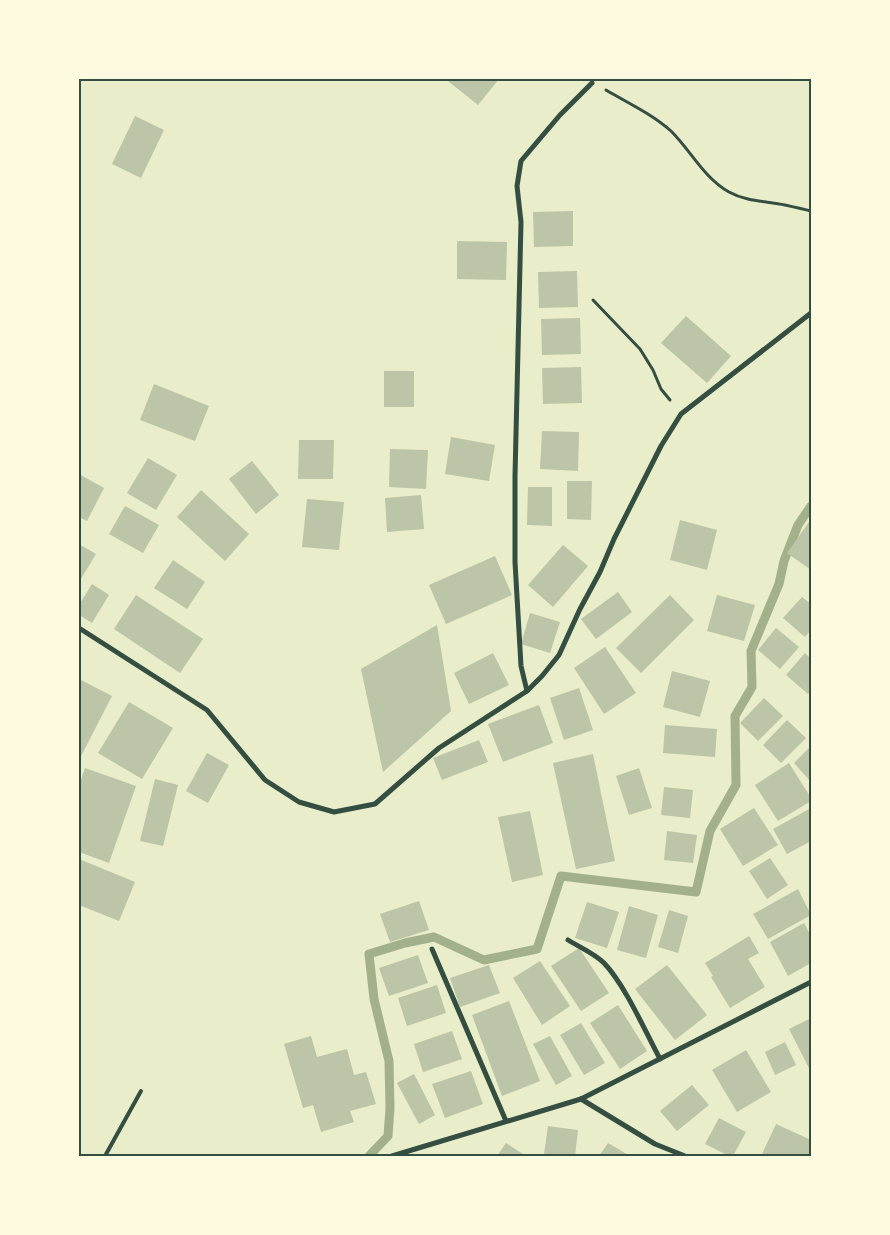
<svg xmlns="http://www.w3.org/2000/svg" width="890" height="1235" font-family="Quicksand,sans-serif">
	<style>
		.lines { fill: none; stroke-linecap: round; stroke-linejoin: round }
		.stream { stroke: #a3b18a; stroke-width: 9 }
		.building { fill: #bcc5a7 }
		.path { stroke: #344e41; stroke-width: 3 }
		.service { stroke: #344e41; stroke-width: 4 }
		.minor { stroke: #344e41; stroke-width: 5 }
		.neatline { fill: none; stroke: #344e41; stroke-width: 2 }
	</style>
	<rect width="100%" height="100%" fill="#e9edc9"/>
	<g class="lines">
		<polyline class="stream" points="369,1156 388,1136 390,1108 389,1061 374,999 369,954 405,943 434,937 484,960 537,949 561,876 696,892 710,831 736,785 735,716 752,687 751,651 779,584 784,561 798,525 811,506"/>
	</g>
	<g class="building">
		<polygon points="450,79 499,79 478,105 448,81"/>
		<polygon points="135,116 164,130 141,178 112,164"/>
		<polygon points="573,211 573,246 534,247 533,212"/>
		<polygon points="457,241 507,242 506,280 457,279"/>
		<polygon points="577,271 578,307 539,308 538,272"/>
		<polygon points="686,316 731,356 707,383 661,343"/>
		<polygon points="580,318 581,354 542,355 541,319"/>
		<polygon points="581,367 582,403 543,404 542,368"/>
		<rect x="384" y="371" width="30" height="36"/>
		<polygon points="154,384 209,406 195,441 140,420"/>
		<polygon points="542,431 579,432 578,471 540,469"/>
		<polygon points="451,437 495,445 489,481 445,474"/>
		<polygon points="299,440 334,440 333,479 298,479"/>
		<polygon points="390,449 428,450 426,489 389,487"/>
		<polygon points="148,458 177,475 156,510 127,493"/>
		<polygon points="252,461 279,495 256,514 229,479"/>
		<polygon points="79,474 104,488 87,521 79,517"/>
		<polygon points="567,481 592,481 591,520 567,519"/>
		<polygon points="528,487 552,487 552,526 527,525"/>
		<polygon points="201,490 249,534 225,561 177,517"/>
		<polygon points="421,495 424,529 387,532 385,498"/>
		<polygon points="307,499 344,502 339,550 302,547"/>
		<polygon points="125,506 159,525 143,553 109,534"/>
		<polygon points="811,519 811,570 787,553"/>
		<polygon points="680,520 717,530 707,570 670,560"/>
		<polygon points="79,544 96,554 79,582"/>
		<polygon points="563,545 588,566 553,607 528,585"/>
		<polygon points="495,556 512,595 446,624 429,585"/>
		<polygon points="173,560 205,582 187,609 154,588"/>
		<polygon points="92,584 109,595 92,623 79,615 79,605"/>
		<polygon points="618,592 632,612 596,639 581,619"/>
		<polygon points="136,595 203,639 180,673 114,629"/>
		<polygon points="670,595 694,620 641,673 616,648"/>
		<polygon points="717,595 755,605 744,641 707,631"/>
		<polygon points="802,597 811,604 811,630 805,637 783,618"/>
		<polygon points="530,613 560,622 550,653 521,644"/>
		<polygon points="437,625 451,711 383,772 361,669"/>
		<polygon points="776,628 799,647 780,669 758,650"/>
		<polygon points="605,647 636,693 604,714 574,668"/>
		<polygon points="493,653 509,685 469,704 454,673"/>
		<polygon points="805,653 811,659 811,690 808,694 786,675"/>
		<polygon points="672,671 710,681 700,717 663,707"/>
		<polygon points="81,680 112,696 79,760 79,684"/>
		<polygon points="579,688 593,730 564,740 550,698"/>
		<polygon points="764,698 783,716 758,741 740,723"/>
		<polygon points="129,702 173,728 142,779 98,753"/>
		<polygon points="539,705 553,743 503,762 488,724"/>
		<polygon points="787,720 806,738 781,763 763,745"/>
		<polygon points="665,725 717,729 715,757 663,753"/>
		<polygon points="479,740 488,762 442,780 433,758"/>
		<polygon points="811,746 811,782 794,763"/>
		<polygon points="207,753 229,765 208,803 186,791"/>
		<polygon points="593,754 615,861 576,869 553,763"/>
		<polygon points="789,763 811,798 811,801 778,821 755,785"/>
		<polygon points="85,768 136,786 109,863 79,852 79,786"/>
		<polygon points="639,768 652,808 629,815 616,776"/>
		<polygon points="155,779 178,785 163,846 140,841"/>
		<polygon points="664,787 693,790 690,818 661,815"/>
		<polygon points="754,808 778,845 743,866 720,829"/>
		<polygon points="811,808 811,841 787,854 773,829"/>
		<polygon points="530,811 543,875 512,882 498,817"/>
		<polygon points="667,831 697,835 693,863 664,860"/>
		<polygon points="770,858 788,885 767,899 749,871"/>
		<polygon points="79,859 135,882 119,921 79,905"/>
		<polygon points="798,889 811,915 768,939 753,914"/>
		<polygon points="419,901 429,930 390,942 380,914"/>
		<polygon points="587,902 619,912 607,948 575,938"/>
		<polygon points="629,906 658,915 646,958 617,950"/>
		<polygon points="669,910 688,916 678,953 658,947"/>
		<polygon points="804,923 811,936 811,963 788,976 770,942"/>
		<polygon points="749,936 759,953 748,959 765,987 730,1008 711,977 713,976 705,963"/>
		<polygon points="579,948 609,993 581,1011 551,966"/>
		<polygon points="418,955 428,983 389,996 379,968"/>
		<polygon points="540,961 570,1006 542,1025 513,978"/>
		<polygon points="489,965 500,993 460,1007 450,978"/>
		<polygon points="667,965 707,1015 675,1040 635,989"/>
		<polygon points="437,985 446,1013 407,1026 398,998"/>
		<polygon points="509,1001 540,1081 502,1096 472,1015"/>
		<polygon points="618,1005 647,1051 620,1069 590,1023"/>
		<polygon points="811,1018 811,1072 789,1029"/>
		<polygon points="581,1023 605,1063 584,1075 560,1035"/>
		<polygon points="452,1031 462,1059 423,1072 414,1044"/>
		<polygon points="311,1036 317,1057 347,1049 354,1075 366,1072 376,1104 350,1111 354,1122 321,1132 313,1105 303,1108 284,1044"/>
		<polygon points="550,1036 572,1076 556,1085 533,1044"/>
		<polygon points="785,1042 796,1065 775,1075 765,1052"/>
		<polygon points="746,1050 771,1092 737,1112 712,1070"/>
		<polygon points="471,1071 483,1104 445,1118 432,1084"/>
		<polygon points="414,1074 435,1115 419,1124 397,1083"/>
		<polygon points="692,1085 709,1105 677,1131 660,1111"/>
		<polygon points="719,1118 746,1132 733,1156 729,1156 705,1144"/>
		<polygon points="776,1124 811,1140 811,1156 766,1156 762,1154"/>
		<polygon points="548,1126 578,1130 575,1156 544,1154"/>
		<polygon points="506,1143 526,1156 497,1156"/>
		<polygon points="608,1143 630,1156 599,1156"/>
	</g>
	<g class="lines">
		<g class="path">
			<path d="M606 90C628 103 652 114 671 131 691 151 704 178 729 192 747 202 766 201 785 205 794 207 803 209 811 211"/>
			<polyline points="593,300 640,349 653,370 661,389 670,400"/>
		</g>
		<polyline class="service" points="105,1156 141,1091"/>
		<g class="minor">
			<polyline points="79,628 207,710 265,780 299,802 334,812 375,804 439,748 527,691 542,676 559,655 580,609 600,572 614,539 661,446 681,414 811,313"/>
			<polyline points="527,691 521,666 515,562 515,476 521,222 517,186 521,161 560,115 592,83"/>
			<path d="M568 940C579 947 594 953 604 963 625 985 645 1031 660 1059"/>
			<polyline points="432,949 506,1121"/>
			<polyline points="581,1099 655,1144 685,1156"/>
			<polyline points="392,1156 581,1099 811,982"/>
		</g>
	</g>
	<rect width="890" height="1235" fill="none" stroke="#fefae0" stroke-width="160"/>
	<rect x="80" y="80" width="730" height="1075" class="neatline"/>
</svg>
